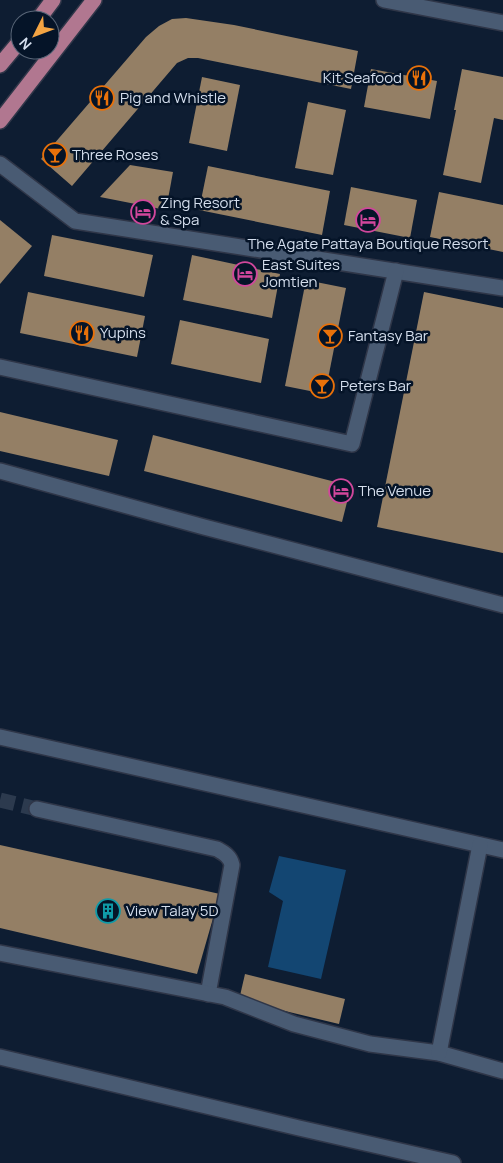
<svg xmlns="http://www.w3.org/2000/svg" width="503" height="1163" font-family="Manrope,sans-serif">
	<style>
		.water { fill: #134672 }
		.building { fill: #947f65 }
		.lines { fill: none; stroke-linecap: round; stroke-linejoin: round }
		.minor-tunnel { stroke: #2c3a4e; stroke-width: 15; stroke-dasharray: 15 8; stroke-linecap: butt }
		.minor-casing { stroke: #2f3648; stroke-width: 18 }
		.major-casing { stroke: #2f3648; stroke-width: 18 }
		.minor { stroke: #495b73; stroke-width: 15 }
		.major { stroke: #b17790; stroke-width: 15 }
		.labels { text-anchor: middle; stroke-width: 5; stroke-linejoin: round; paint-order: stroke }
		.poi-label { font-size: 15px; fill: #d4deed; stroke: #051428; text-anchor: start }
	</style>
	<rect width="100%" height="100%" fill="#0e1d32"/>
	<polygon class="water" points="279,856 346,870 321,979 268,967 283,901 269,892"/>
	<g class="building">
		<polygon points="186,18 234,25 358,51 351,89 198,58 188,58 177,63 72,186 41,159 146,37 159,26 172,19"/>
		<polygon points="371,69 437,81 430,119 364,107"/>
		<polygon points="462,69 503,77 503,120 494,118 481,183 443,175 456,110 454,110"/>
		<polygon points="202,77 240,85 227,151 189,143"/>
		<polygon points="308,102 346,110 333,175 295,168"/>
		<polygon points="130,165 173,172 166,210 100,197"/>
		<polygon points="208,166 330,191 322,235 199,210"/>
		<polygon points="351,187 417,200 410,238 344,225"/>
		<polygon points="439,192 503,205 503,252 430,237"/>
		<polygon points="0,220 32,246 0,284"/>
		<polygon points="52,235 153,255 144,297 44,276"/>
		<polygon points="192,255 280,274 272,318 183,300"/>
		<polygon points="306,280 346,288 325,394 285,386"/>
		<polygon points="28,292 145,316 137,357 20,333"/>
		<polygon points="424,292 503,308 503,553 377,527"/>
		<polygon points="180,320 269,339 261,383 171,364"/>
		<polygon points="0,412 118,440 109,476 0,451"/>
		<polygon points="153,435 351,486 342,522 144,471"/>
		<polygon points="0,845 220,894 197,974 0,928"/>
		<polygon points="245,974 345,999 339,1024 239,1000"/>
	</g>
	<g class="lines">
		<polyline class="minor-tunnel" points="0,800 37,809"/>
		<g class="minor-casing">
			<g id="minor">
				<polyline points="384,0 503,23"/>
				<polyline points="0,164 75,221 503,288"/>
				<polyline points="0,367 352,444 396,271"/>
				<polyline points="0,471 204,527 503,605"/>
				<polyline points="0,737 503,850"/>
				<path d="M37 809 217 849C224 853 230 856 232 865L208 994"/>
				<polyline points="0,953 225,997 294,1024 370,1044 439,1053 503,1071"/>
				<polyline points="439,1053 480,845"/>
				<polyline points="0,1057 299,1128 453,1163"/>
			</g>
		</g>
		<g class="major-casing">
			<g id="major">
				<polyline points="38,20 53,0"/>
				<polyline points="0,65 20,41"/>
				<polyline points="0,121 94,0"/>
			</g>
		</g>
		<use href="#minor" class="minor"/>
		<use href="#major" class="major"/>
	</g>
	<defs>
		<g id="restaurant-ring" transform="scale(1.25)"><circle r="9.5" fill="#051428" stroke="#e8710a" stroke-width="1.5"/><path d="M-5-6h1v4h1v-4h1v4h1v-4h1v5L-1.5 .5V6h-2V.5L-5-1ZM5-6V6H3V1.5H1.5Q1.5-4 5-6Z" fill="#e8710a"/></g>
		<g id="bar-ring" transform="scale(1.25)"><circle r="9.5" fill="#051428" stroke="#e8710a" stroke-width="1.5"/><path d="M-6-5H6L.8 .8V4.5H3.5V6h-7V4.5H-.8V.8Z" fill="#e8710a"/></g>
		<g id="hotel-ring" transform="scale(1.25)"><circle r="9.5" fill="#051428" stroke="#d1479c" stroke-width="1.5"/><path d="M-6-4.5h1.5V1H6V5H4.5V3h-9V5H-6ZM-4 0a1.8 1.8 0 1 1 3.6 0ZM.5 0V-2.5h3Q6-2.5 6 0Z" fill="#d1479c"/></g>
		<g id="building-ring" transform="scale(1.25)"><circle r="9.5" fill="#051428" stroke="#0f9aa8" stroke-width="1.5"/><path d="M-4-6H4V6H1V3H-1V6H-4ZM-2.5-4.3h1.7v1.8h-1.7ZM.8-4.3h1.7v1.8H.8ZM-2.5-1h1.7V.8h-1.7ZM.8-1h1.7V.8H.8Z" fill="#0f9aa8"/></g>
	</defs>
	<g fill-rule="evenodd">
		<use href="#restaurant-ring" x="419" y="78"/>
		<use href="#restaurant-ring" x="102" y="98"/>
		<use href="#bar-ring" x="55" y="155"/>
		<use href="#hotel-ring" x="143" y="212"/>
		<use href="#hotel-ring" x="368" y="220"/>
		<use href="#hotel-ring" x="245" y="274"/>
		<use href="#restaurant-ring" x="82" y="333"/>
		<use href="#bar-ring" x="330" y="336"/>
		<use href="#bar-ring" x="322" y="386"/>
		<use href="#hotel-ring" x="341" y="491"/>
		<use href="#building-ring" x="108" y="911"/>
	</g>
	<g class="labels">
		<g class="poi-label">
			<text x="402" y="83" text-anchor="end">Kit Seafood</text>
			<text x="120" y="103">Pig and Whistle</text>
			<text x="72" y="160">Three Roses</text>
			<text x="160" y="208">Zing Resort<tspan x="160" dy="17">&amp; Spa</tspan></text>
			<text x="368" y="249" text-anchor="middle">The Agate Pattaya Boutique Resort</text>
			<text x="262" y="270">East Suites<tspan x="262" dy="17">Jomtien</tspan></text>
			<text x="100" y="338">Yupins</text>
			<text x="348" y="341">Fantasy Bar</text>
			<text x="340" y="391">Peters Bar</text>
			<text x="358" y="496">The Venue</text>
			<text x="126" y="916">View Talay 5D</text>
		</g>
	</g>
	<g transform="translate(35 35) rotate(228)"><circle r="24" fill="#051428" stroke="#586577"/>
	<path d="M0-4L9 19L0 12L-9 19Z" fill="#f3a443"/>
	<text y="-8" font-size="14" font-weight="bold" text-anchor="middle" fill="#d4deed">N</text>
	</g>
</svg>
